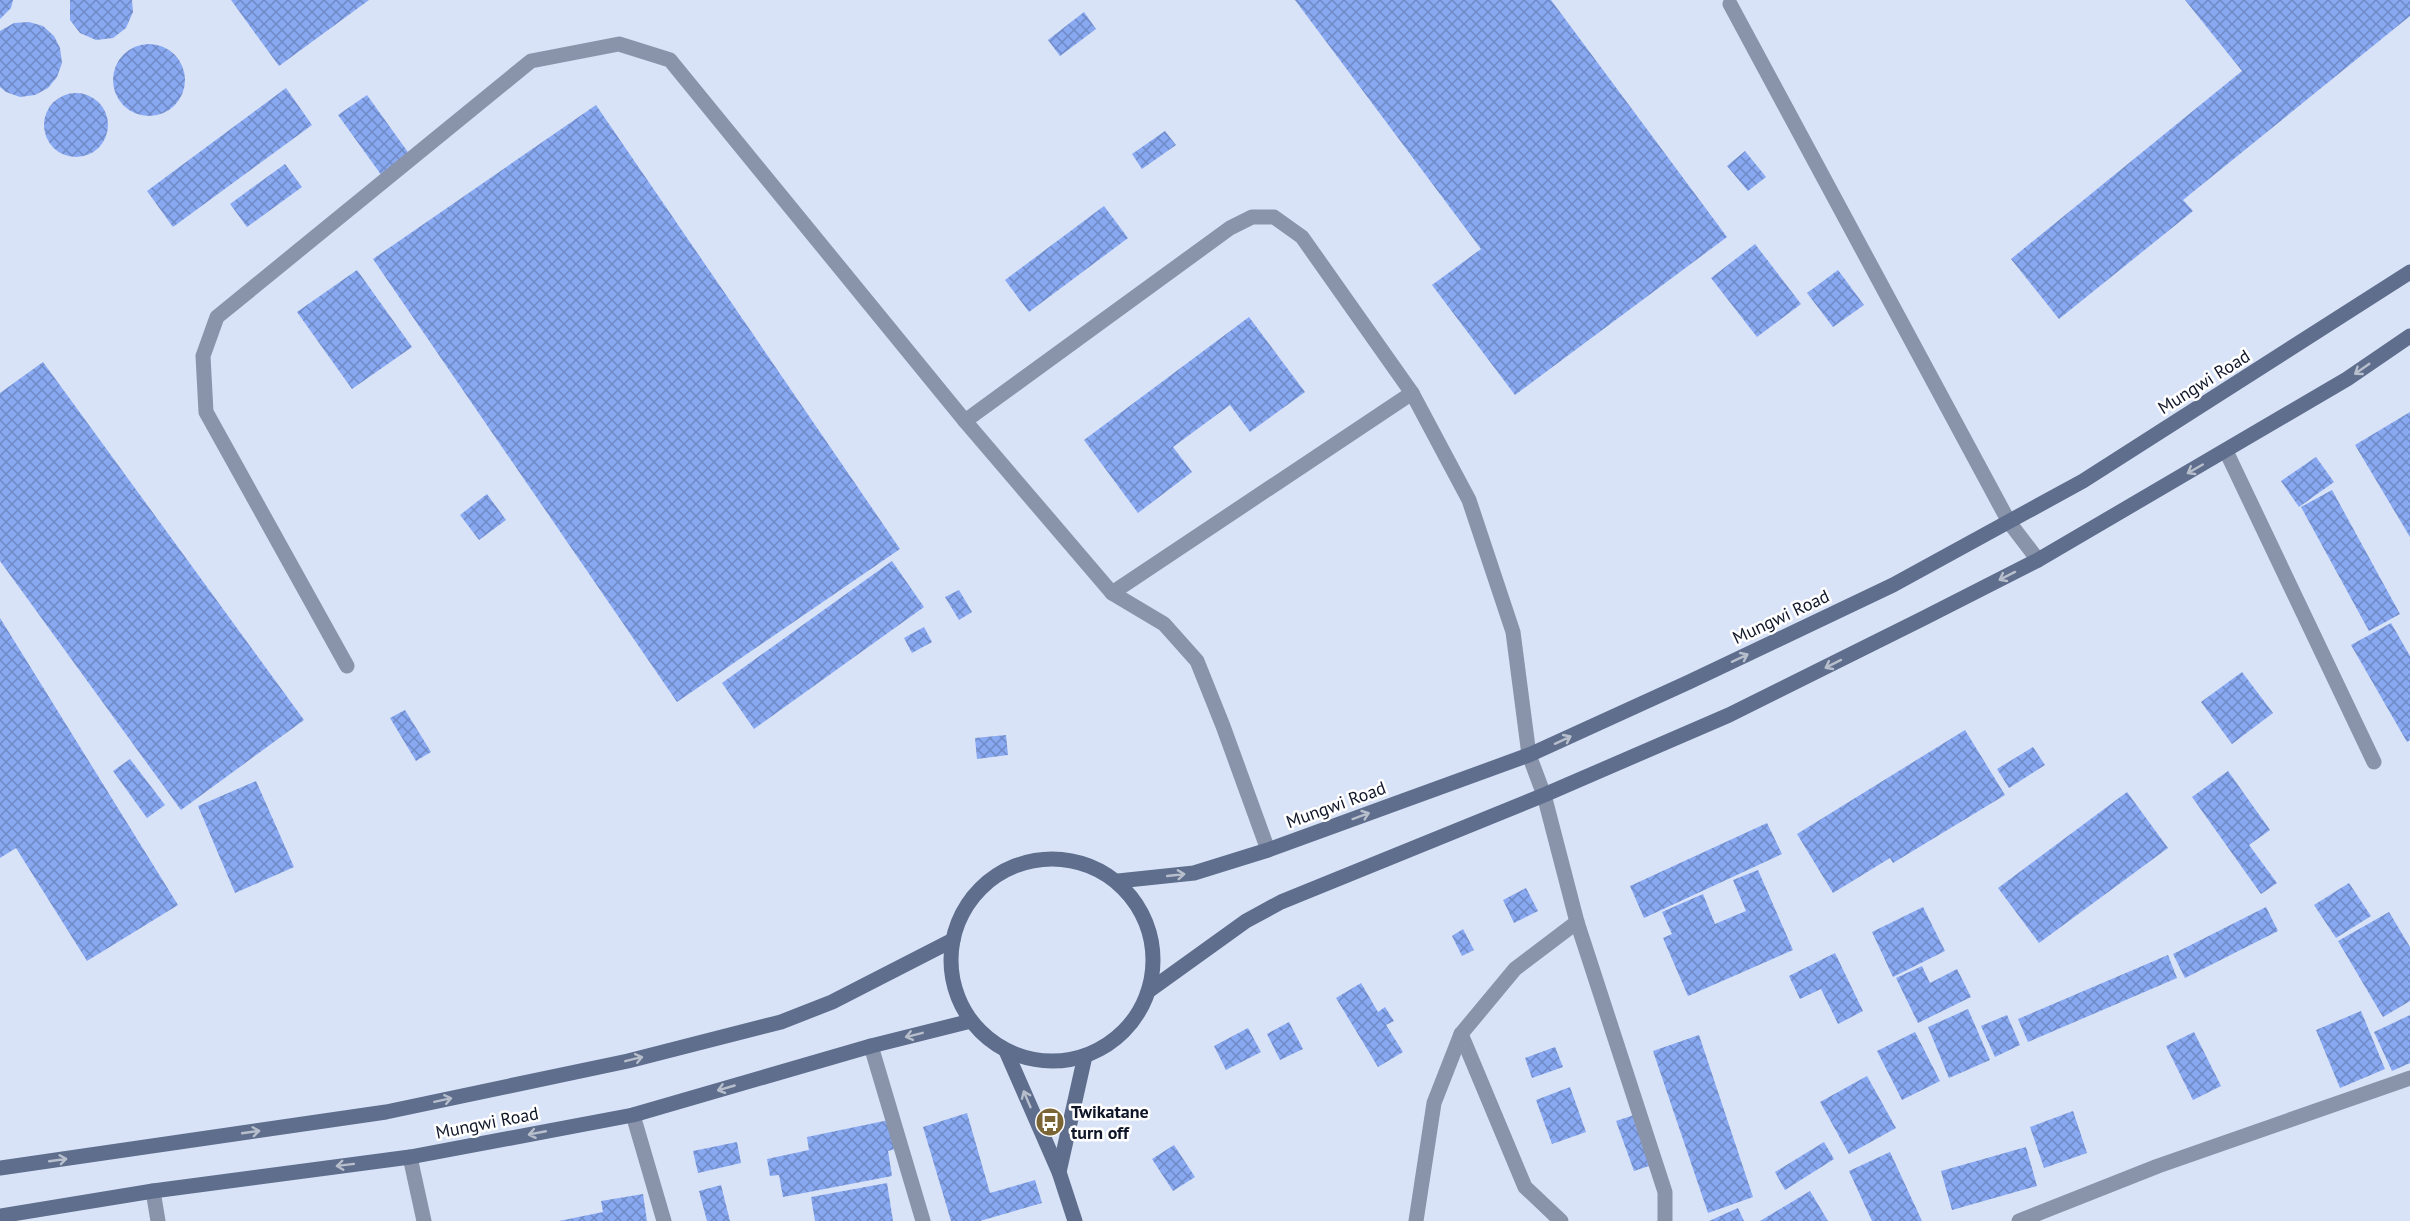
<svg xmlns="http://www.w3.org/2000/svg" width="2410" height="1221" font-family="'PT Sans',sans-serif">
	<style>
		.building { fill: url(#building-cross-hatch) }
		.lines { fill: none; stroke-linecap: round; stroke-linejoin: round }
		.lane { stroke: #8994aa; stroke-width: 15 }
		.street { stroke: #8994aa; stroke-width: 15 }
		.secondary { stroke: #5f6e8d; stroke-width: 15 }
		.oneway { stroke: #b7becc }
		.labels { text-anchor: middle; stroke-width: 5; stroke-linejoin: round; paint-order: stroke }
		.street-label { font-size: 18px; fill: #0e1628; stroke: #fff }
		.poi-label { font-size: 18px; font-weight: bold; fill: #0e1628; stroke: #fff; text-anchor: start }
	</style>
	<defs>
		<pattern id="building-cross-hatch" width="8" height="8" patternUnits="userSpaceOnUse" patternTransform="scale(1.5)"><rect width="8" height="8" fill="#88a9f2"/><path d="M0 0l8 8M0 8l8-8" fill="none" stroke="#6e89c4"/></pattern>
	</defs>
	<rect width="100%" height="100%" fill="#d9e3f8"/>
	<g class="building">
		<polygon points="0,0 13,0 11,8 0,19"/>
		<polygon points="70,0 132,0 133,12 126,28 113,38 96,40 80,33 70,20"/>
		<polygon points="231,0 369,0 279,66"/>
		<polygon points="1295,0 1551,0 1727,237 1515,395 1432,285 1481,249"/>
		<polygon points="2185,0 2410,0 2410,16 2183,200 2193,211 2059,319 2011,259 2242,71"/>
		<polygon points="1084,12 1096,29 1060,56 1048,40"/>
		<polygon points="29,22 43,26 54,36 60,48 62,63 57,77 48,88 35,95 20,97 6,92 0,87 0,31 14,23"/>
		<circle cx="149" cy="80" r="36"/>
		<polygon points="286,88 312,125 173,227 147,191"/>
		<circle cx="76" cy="125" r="32"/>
		<polygon points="367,95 410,155 382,176 338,115"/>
		<polygon points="596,105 900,549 677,702 373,259"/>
		<polygon points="1165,131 1176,145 1142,169 1132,154"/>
		<polygon points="1745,151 1766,177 1748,191 1727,166"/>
		<polygon points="285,164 302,187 247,227 230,204"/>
		<polygon points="1104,206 1128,238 1029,312 1005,280"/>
		<polygon points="1755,244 1801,304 1757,337 1711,278"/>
		<polygon points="357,270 412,347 352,389 297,312"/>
		<polygon points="1838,270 1864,305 1833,327 1807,293"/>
		<polygon points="1249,317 1305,392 1250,432 1230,405 1173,447 1192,472 1138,513 1084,440"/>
		<polygon points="43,362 304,720 181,810 0,561 0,393"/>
		<polygon points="2410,412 2410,537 2355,445"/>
		<polygon points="2316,457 2334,482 2299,507 2281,481"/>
		<polygon points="2332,490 2400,614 2369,631 2301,507"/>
		<polygon points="487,494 506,520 479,540 460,515"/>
		<polygon points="892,561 924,607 754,729 722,683"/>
		<polygon points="959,590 972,612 959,620 945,597"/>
		<polygon points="0,618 178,905 87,961 16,848 0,858"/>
		<polygon points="2391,623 2410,656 2410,740 2407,742 2351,645"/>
		<polygon points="924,627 932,642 912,653 904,638"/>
		<polygon points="2242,672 2273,713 2232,744 2201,702"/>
		<polygon points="405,710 431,752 416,761 390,718"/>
		<polygon points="1965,730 2005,795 1893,863 1890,858 1833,893 1797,834"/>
		<polygon points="1006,735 1008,755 977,759 975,738"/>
		<polygon points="2033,747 2045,765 2009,788 1997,769"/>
		<polygon points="130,759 165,805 147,818 113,771"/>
		<polygon points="2228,771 2270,830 2249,845 2277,883 2261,894 2192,797"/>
		<polygon points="256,781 294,867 235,893 198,806"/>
		<polygon points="2127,792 2168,848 2039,943 1998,888"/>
		<polygon points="1767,823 1782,854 1644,918 1630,886"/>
		<polygon points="1758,870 1793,950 1688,996 1663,938 1672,934 1662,912 1703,894 1715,924 1746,911 1733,880"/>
		<polygon points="2349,883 2371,916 2336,938 2314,905"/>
		<polygon points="1526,888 1538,911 1514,923 1503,900"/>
		<polygon points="1923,907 1945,951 1893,977 1872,932"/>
		<polygon points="2266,907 2278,931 2185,978 2173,954"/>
		<polygon points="2389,912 2410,947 2410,1001 2383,1017 2338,941"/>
		<polygon points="1463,929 1474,950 1462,956 1452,936"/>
		<polygon points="1835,953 1863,1011 1838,1024 1821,989 1800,999 1789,976"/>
		<polygon points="2168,955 2177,978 2028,1042 2018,1019"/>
		<polygon points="1922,966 1930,983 1957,969 1971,997 1918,1023 1896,978"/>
		<polygon points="1361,983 1378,1012 1385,1007 1394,1021 1386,1025 1403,1052 1378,1067 1336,998"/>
		<polygon points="1968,1009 1990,1060 1949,1078 1928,1027"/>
		<polygon points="2361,1011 2385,1069 2340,1088 2316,1030"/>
		<polygon points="2007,1015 2020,1045 1995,1057 1981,1026"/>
		<polygon points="2410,1015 2410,1063 2392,1071 2374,1032"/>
		<polygon points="1289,1022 1303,1049 1280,1060 1267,1034"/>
		<polygon points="1248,1028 1261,1052 1226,1070 1214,1046"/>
		<polygon points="1915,1032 1940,1081 1902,1100 1877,1051"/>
		<polygon points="2194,1032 2221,1086 2193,1100 2166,1046"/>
		<polygon points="1699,1035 1753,1197 1708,1213 1653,1051"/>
		<polygon points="1555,1047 1563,1067 1532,1078 1525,1058"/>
		<polygon points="1867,1076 1896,1128 1849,1154 1820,1102"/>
		<polygon points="1570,1087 1586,1132 1552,1144 1536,1100"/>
		<polygon points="2073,1111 2087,1153 2044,1168 2030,1127"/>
		<polygon points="967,1113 990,1193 1035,1180 1042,1203 980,1221 951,1221 923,1127"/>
		<polygon points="1640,1113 1658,1163 1634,1171 1616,1121"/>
		<polygon points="889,1120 895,1149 888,1151 892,1176 783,1197 779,1175 770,1176 767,1159 809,1150 807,1137"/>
		<polygon points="737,1142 741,1163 698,1173 693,1151"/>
		<polygon points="1824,1142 1834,1159 1785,1190 1775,1172"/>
		<polygon points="1174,1145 1195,1177 1173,1191 1152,1159"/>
		<polygon points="2026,1147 2037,1186 1952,1210 1941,1171"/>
		<polygon points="1890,1152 1922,1221 1872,1221 1849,1171"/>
		<polygon points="887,1183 893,1221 815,1221 811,1197"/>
		<polygon points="721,1185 730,1221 707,1221 699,1191"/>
		<polygon points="1810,1191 1828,1221 1760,1221"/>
		<polygon points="643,1194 647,1221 559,1221 603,1212 601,1201"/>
		<polygon points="1738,1208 1744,1221 1709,1221"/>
	</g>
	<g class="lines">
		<g class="lane">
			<polyline points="1730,4 2009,522 2038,560"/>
			<polyline points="965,421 1230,228 1252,217 1274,217 1302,237 1412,393 1469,500 1513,632 1529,755"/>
			<polyline points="2226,451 2374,762"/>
			<polyline points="1112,593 1412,393"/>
			<polyline points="347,666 206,412 203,356 217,317 531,61 619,44 670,60 965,421 1112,593 1164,624 1197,661 1223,726 1268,850"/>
			<polyline points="1461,1034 1525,1187 1561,1221"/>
			<polyline points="1416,1221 1434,1103 1461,1034 1515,969 1577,922"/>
		</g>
		<g class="street">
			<polyline points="1529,755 1544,795 1577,922 1665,1192 1665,1221"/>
			<polyline points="871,1046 923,1221"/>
			<polyline points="633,1115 664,1221"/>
			<polyline points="410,1157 424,1221"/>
			<polyline points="153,1191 158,1221"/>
			<polyline points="2019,1221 2158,1166 2410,1078"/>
		</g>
		<g class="secondary">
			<circle cx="1052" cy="960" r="101"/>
			<polyline points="1118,881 1194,873 1268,850 1529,755 1689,682 1893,585 2083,481 2410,272"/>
			<polyline points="1150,990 1246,921 1281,902 1544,795 1729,715 1922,619 2038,560 2347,379 2410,336"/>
			<polyline points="1006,1051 1059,1172 1075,1221"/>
			<polyline points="0,1168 386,1112 628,1061 781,1022 832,1002 953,940"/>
			<polyline points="1059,1172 1085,1056"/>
			<polyline points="0,1216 153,1191 410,1157 633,1115 871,1046 971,1021"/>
		</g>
	</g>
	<defs><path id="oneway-shaft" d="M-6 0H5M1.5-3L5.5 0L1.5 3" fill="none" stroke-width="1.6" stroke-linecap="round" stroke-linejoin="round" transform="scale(1.5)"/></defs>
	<g class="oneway">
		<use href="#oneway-shaft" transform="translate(2362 369) rotate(145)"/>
		<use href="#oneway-shaft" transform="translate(2195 469) rotate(150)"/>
		<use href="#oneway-shaft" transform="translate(2007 576) rotate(153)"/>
		<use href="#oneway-shaft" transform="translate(1740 658) rotate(-25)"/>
		<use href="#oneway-shaft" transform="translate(1833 664) rotate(153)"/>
		<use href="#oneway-shaft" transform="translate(1563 740) rotate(-25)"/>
		<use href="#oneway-shaft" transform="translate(1361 816) rotate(-20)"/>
		<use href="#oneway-shaft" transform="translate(1176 875) rotate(-6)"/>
		<use href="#oneway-shaft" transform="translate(914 1035) rotate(166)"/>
		<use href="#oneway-shaft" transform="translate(634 1059) rotate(-14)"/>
		<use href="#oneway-shaft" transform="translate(726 1088) rotate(164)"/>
		<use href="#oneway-shaft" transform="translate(1027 1099) rotate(-113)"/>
		<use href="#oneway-shaft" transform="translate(443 1100) rotate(-12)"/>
		<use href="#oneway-shaft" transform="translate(251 1132) rotate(-8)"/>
		<use href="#oneway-shaft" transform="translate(537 1133) rotate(169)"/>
		<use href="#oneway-shaft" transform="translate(58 1160) rotate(-8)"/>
		<use href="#oneway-shaft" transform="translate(345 1165) rotate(173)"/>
	</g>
	<defs>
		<g id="bus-disc" transform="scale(1.5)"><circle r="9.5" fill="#7b6535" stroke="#fff"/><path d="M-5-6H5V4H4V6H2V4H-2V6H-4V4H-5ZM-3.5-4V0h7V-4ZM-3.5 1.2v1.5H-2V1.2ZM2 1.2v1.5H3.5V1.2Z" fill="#fff"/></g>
	</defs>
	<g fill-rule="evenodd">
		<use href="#bus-disc" x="1050" y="1122"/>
	</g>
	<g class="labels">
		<g class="street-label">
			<text transform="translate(2204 382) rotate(-32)" y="6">Mungwi Road</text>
			<text transform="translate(1781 617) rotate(-25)" y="6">Mungwi Road</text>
			<text transform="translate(1336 805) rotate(-20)" y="6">Mungwi Road</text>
			<text transform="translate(487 1123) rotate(-11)" y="6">Mungwi Road</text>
		</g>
		<g class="poi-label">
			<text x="1071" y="1118">Twikatane<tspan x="1071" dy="21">turn off</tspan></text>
		</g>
	</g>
</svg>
